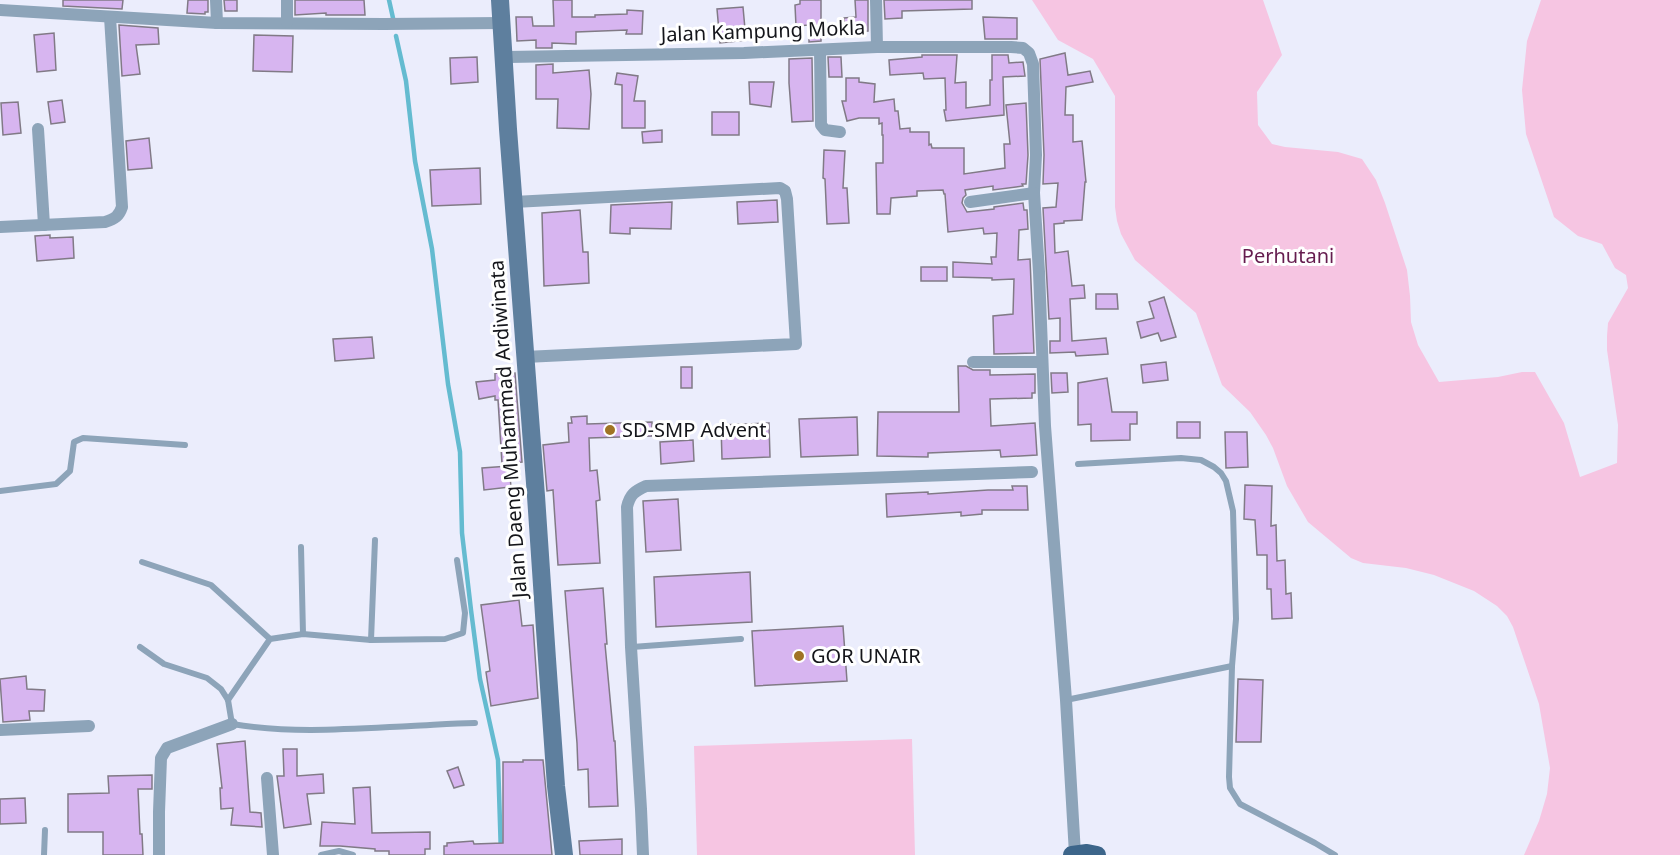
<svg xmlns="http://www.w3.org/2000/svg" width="1680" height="855" font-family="'Noto Sans',sans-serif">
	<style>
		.green { fill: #f6c5e2 }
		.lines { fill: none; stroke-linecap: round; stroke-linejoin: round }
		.stream { stroke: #64bbd0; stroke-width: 4.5 }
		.building { fill: #d7b5f0; stroke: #817a86; stroke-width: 1.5 }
		.lane { stroke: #8da4b9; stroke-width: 6 }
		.street { stroke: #8da4b9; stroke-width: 12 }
		.secondary { stroke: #5e7f9e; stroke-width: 18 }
		.primary { stroke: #3c658a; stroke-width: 18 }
		.poi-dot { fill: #a07325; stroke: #fff; stroke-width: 2 }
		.labels { text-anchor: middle; stroke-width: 6; stroke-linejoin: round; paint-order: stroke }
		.street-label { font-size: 20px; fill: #14151a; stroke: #fff }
		.park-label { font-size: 20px; fill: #651d4f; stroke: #fff }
		.poi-label { font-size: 20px; fill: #14151a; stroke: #fff; text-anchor: start }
	</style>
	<rect width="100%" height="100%" fill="#ebedfc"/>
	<g class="green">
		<polygon points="1032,0 1263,0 1282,55 1257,92 1258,125 1272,144 1285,147 1338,152 1362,159 1376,180 1385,203 1407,270 1410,296 1411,322 1418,345 1439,382 1498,377 1522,372 1535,372 1564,423 1580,477 1617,463 1618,425 1607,350 1607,336 1608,323 1628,288 1626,275 1615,268 1602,244 1578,236 1554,217 1526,134 1522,90 1527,41 1541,0 1680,0 1680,855 1524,855 1539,821 1547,794 1550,768 1539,704 1513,627 1507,616 1497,606 1474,591 1434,575 1406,568 1363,563 1351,558 1308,522 1287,486 1273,448 1266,435 1250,412 1222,385 1196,313 1135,260 1121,234 1117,221 1115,207 1115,96 1093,59 1058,40"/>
		<polygon points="912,739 915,855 697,855 694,746"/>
	</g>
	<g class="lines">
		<g class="stream">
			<polyline points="389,0 393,18"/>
			<polyline points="396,36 406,81 415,161 432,249 448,384 460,452 462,533 471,610 480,679 498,760 501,855"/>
		</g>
	</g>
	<g class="building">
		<polygon points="63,0 123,0 122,9 63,6"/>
		<polygon points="188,0 208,0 208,12 205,12 205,14 187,13"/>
		<polygon points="224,0 237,0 237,11 225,11"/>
		<polygon points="295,0 364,0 365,15 326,15 326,13 295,15"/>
		<polygon points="553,0 572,0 572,17 595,17 595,15 627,14 627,10 643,11 642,34 626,34 627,30 576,32 576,44 552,43 552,48 536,48 536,40 517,41 516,17 532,17 533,26 554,26"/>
		<polygon points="800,0 821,0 821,41 809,42 809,25 796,26 795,5 800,4"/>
		<polygon points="855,0 868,0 868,31 845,32 844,18 856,17"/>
		<polygon points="884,0 972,0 972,9 902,11 902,18 885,19"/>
		<polygon points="743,7 746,40 720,43 717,9"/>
		<polygon points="983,17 1017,18 1017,39 985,39"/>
		<polygon points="119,25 158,28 159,44 136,45 140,74 122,76"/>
		<polygon points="54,33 56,70 37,72 34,35"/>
		<polygon points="254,35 293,36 292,72 253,71"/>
		<polygon points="1065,53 1068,75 1090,71 1093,82 1066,87 1065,115 1073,115 1073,142 1082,141 1086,182 1085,182 1082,220 1064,221 1064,223 1054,224 1055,253 1068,251 1072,286 1084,285 1085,298 1070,299 1072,341 1106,338 1108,354 1076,356 1075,352 1050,353 1050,341 1060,341 1060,318 1049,319 1043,208 1056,207 1058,183 1043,184 1044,155 1040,59"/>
		<polygon points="922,55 957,55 955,83 966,82 966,108 990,105 990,80 992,80 992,55 1008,55 1009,63 1023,62 1025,76 1003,77 1004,115 946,121 944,110 946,110 945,78 924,79 923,73 890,75 889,60 922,57"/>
		<polygon points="477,57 478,82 451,84 450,58"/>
		<polygon points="828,57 841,57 842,77 829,77"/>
		<polygon points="812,58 813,121 792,122 789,83 789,59"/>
		<polygon points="553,64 553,73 589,70 591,94 589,129 557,128 558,99 536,99 536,65"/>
		<polygon points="617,73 638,76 634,101 645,101 645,128 622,128 622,85 615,84"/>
		<polygon points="846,78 859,78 859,82 875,84 874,102 894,99 895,111 898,111 900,129 910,128 910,132 929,132 929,145 931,144 932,148 964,148 964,174 1005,168 1004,144 1010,144 1006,105 1026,103 1028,155 1026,184 1022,184 1023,186 993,190 993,186 965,190 966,195 963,198 962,203 967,212 994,209 994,207 1023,203 1024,210 1027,210 1028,229 1019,230 1018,260 1030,259 1034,353 994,354 993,316 1013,314 1014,279 992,280 992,278 953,277 953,262 992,264 991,257 996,257 997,233 984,234 983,228 948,232 945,194 944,194 943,190 917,191 917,196 891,198 890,214 877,214 876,163 883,163 883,135 882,135 882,123 879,124 879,118 859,118 847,121 842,101 846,101"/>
		<polygon points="749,82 774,82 771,107 750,104"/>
		<polygon points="62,100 65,122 51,124 48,102"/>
		<polygon points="18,102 21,133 3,135 1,103"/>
		<rect x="712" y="112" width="27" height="23"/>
		<polygon points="662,130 662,142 643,143 642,132"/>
		<polygon points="149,138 152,168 128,170 126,141"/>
		<polygon points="824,150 845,151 843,188 847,188 849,223 827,224 825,179 823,178"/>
		<polygon points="480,168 481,204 432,206 430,170"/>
		<polygon points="777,200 778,222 738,224 737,202"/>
		<polygon points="672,202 671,229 630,228 630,234 610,233 611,205"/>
		<polygon points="580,210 583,252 588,252 589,283 544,286 542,213"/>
		<polygon points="50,235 50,238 73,237 74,258 37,261 35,236"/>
		<rect x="921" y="267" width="26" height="14"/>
		<polygon points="1096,294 1117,294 1118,309 1096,309"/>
		<polygon points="1164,297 1176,337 1161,341 1158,333 1141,338 1137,322 1154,318 1149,302"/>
		<polygon points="372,337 374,358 335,361 333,339"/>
		<polygon points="1166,362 1168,380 1143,383 1141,365"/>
		<polygon points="958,366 966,366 973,370 990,370 990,375 1035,374 1035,393 1032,393 1032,398 990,399 991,426 1035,423 1037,455 1001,457 1000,450 928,453 928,457 877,456 878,412 959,412"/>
		<rect x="681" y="367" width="11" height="21"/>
		<polygon points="495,373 515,373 522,462 502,464 498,400 495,400 495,396 479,399 476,382 495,380"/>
		<polygon points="1051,373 1067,373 1068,392 1052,393"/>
		<polygon points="1107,378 1112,412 1137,412 1137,424 1130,424 1130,440 1091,441 1091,424 1078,425 1078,383"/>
		<polygon points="587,416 587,424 652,422 652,436 589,438 590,471 597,470 600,500 596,501 600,563 558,565 553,490 547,491 543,445 569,442 568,423 572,423 571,417"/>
		<polygon points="857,417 858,455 801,457 799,419"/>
		<rect x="1177" y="422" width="23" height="16"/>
		<polygon points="769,423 770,457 722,459 721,425"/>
		<polygon points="1225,432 1247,432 1248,467 1226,468"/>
		<polygon points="693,440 694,461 661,464 660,442"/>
		<polygon points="509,466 511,487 484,490 482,468"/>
		<polygon points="1245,485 1272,486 1271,526 1276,525 1277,561 1285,560 1286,594 1291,593 1292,618 1272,619 1271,589 1267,589 1267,555 1257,555 1255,520 1244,519"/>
		<polygon points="1012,486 1027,486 1028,510 982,510 982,514 961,516 961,512 887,517 886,494 928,492 928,494 988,490 1013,490"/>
		<polygon points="678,499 681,550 646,552 643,501"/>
		<polygon points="750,572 752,622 656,627 654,577"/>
		<polygon points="603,588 607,644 605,644 614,741 615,741 618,806 589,807 588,769 578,770 577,743 565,591"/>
		<polygon points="519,600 522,626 533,625 538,698 491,706 486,672 490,671 481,605"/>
		<polygon points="843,626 847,681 755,686 752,631"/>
		<polygon points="26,676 27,689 45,690 44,711 29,711 30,720 3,722 0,679"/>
		<polygon points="1238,679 1263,680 1261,742 1236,742"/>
		<polygon points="245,741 250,812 261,813 262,827 231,825 233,808 221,809 220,788 222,788 217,744"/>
		<polygon points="283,749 297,749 297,776 323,774 324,793 307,794 311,824 284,828 277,776 284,776"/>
		<polygon points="523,760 543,760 552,855 444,855 444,846 447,846 447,843 473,841 474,844 503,843 503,762 523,762"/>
		<polygon points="458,767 464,785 454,788 447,771"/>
		<polygon points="152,775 152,789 138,789 140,834 142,834 143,855 103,855 103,832 68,832 68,794 109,793 108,776"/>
		<polygon points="370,787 372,833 430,832 430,849 425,849 425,855 389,855 389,851 375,851 375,849 340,846 320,846 322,822 355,824 353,788"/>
		<polygon points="25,798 26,823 0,824 0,799"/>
		<polygon points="622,839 622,855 580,855 579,841"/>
	</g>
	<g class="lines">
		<g class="lane">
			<polyline points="1078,464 1181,458 1201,460 1214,467 1221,473 1226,481 1233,511 1236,619 1232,666 1229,777 1230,788 1240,804 1315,843 1335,855"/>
			<polyline points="0,491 56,484 70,471 74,442 83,438 185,445"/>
			<polyline points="301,547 303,634"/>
			<polyline points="142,562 211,585 270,639"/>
			<polyline points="371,640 375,540"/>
			<path d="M140 647 164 664 207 678 221 689 228 700 232 724C291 734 351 729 411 726 433 725 454 723 475 723"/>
			<polyline points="632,647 741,639"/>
			<polyline points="228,700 270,639 303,634 371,640 445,639 463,633 465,613 457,560"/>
			<polyline points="1066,700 1232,666"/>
			<polyline points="44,855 45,830"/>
			<polyline points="321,855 339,851 353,855"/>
		</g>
		<g class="street">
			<polyline points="216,0 217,23"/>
			<polyline points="876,0 877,47"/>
			<polyline points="0,10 217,23 384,24 502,23"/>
			<polyline points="287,22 287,0"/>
			<polyline points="820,50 821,125 825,130 840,132"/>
			<polyline points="504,57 744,53 877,47 1011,47 1023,48 1029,53 1033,64 1036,155 1034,193 1039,272 1045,426 1066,700 1075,854"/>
			<polyline points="38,129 44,225"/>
			<polyline points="514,202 780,188 785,191 787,199 796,344 525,357"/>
			<polyline points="970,202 1034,193"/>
			<path d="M0 227 105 222C115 219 119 216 122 207L110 17"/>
			<polyline points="973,362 1042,362"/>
			<polyline points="0,730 89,726"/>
			<polyline points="267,778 273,855"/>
			<polyline points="159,855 159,812 161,758 167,748 232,724"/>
			<path d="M643 855 641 809 631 647 627 507C630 494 635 491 646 486L1032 472"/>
		</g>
		<polyline class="secondary" points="500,0 508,129 536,496 547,659 556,786 564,855"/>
		<polyline class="primary" points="1072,855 1087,853 1097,855"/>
	</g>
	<g class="poi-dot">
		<circle cx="610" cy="430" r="6"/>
		<circle cx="799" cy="656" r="6"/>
	</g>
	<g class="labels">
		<g class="street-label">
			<text transform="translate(763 31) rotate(-2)" y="7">Jalan Kampung Mokla</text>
			<text transform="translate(508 429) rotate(-94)" y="7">Jalan Daeng Muhammad Ardiwinata</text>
		</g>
		<g class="park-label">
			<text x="1288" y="263">Perhutani</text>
		</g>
		<g class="poi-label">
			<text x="622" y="437">SD-SMP Advent</text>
			<text x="811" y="663">GOR UNAIR</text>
		</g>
	</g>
</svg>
